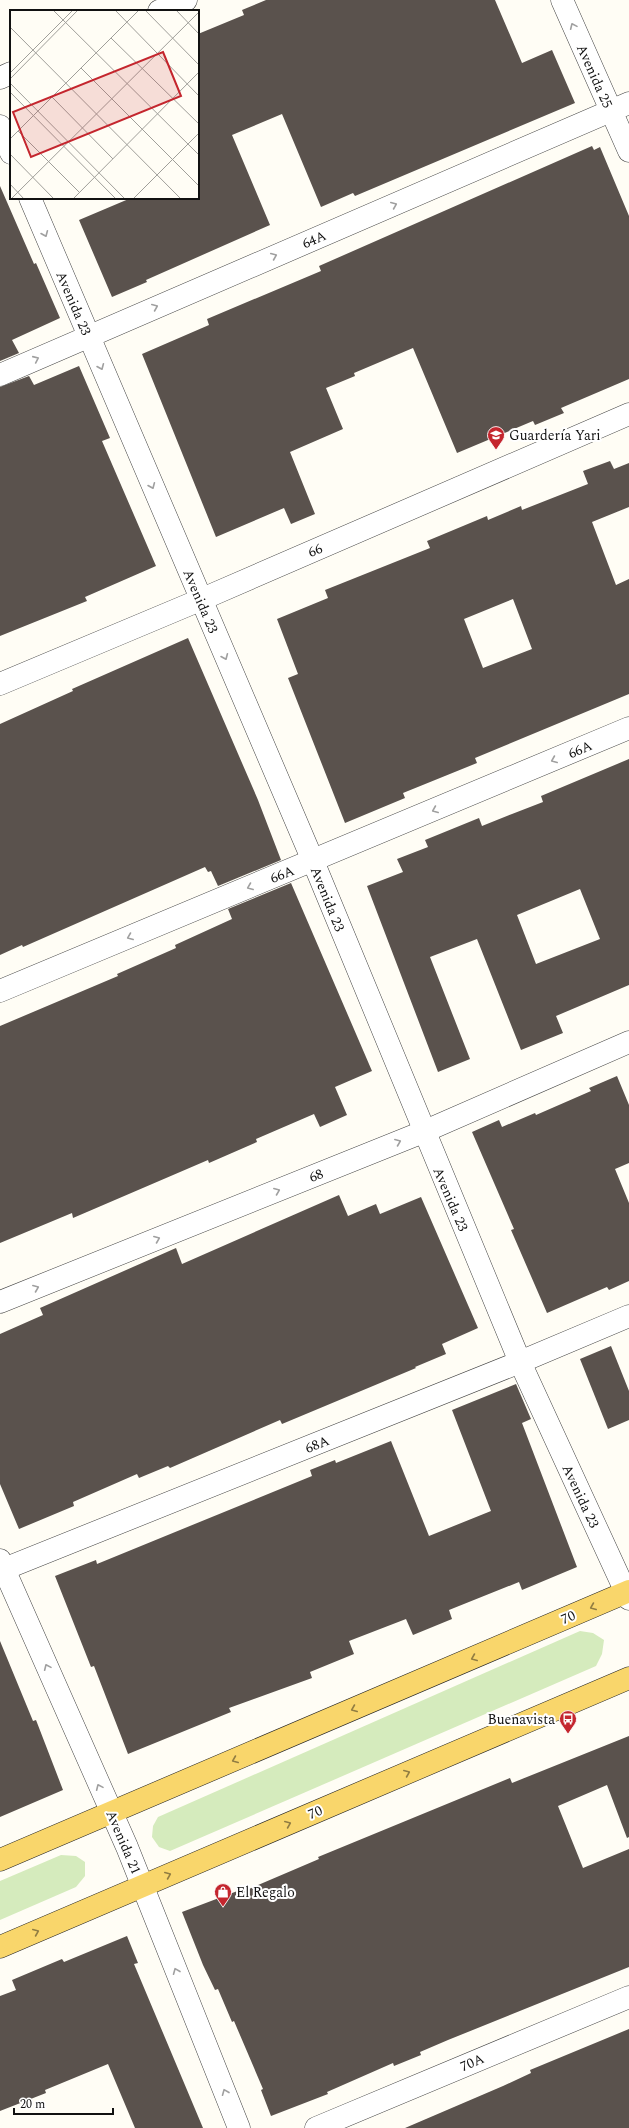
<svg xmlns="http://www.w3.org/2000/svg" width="629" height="2128" font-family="Spectral,serif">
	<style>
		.green { fill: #d5ebbd }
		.building { fill: #5a524d; fill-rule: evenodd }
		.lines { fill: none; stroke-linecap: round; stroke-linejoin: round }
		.minor-casing { stroke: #444; stroke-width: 23 }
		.major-casing { stroke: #222; stroke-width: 23 }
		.minor { stroke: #fff; stroke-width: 22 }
		.major { stroke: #f9d66b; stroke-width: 22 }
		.oneway { stroke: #a0a0a0 }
		.oneway2 { stroke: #917d42 }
		.labels { text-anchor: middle; stroke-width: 4; stroke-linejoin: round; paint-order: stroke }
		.street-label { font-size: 14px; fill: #111; stroke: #fff }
		.poi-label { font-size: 14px; fill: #111; stroke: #fff; text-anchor: start }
		.inset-road { fill: none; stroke: #a09f9a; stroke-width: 1 }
		.view { fill: #c4262e; fill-opacity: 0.15; stroke: #c4262e; stroke-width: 2 }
		.inset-edge { fill: none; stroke: #111; stroke-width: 2 }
	</style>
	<rect width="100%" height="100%" fill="#fffdf5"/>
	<g class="green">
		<polygon points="580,1631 593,1633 604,1640 602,1654 596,1666 170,1851 159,1847 152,1837 153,1826 158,1817"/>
		<polygon points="61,1855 76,1856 85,1862 85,1876 76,1887 0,1920 0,1881"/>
	</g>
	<g class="building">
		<polygon points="266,0 495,0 522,63 552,50 575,103 355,196 353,193 321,207 282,114 232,135 270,225 146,280 147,282 112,297 79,220 131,198 198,198 198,34 244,15 242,10"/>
		<polygon points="592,146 594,150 600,147 629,216 629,379 561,408 564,413 535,425 533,421 457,453 413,348 354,373 355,376 326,388 343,429 290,452 315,514 291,524 284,508 216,537 142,354 209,325 207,319 321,271 319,266"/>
		<polygon points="0,186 34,264 36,263 60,318 12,340 19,353 0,361"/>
		<polygon points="79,366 110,438 102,441 156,566 85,597 87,601 0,636 0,387 29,376 34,385"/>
		<path d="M610 461 614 469 629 463V507L592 522 616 585 629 579V694L475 758 477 763 403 793 405 798 345 823 288 678 298 674 277 619 328 598 325 590 430 548 427 541 487 516 488 520 521 506 522 510 588 484 583 471ZM513 599 532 649 483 668 464 619Z"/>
		<polygon points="188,638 258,800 281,860 218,886 211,871 208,872 205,867 23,947 22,945 0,955 0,724 73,691 72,689"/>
		<path d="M629 759V985L556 1016 563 1033 521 1050 477 939 430 957 470 1059 438 1072 367 886 403 872 397 859 428 847 425 840 479 818 482 826 512 814 543 802 541 796ZM580 889 600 939 536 964 517 915Z"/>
		<polygon points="291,883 372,1071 335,1087 347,1115 320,1127 314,1114 256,1139 257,1142 209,1163 208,1160 73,1218 72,1213 0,1243 0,1026 118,976 117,974 176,948 175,945 232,919 228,909"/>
		<polygon points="617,1076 629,1105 629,1163 615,1169 629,1203 629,1281 609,1290 607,1287 547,1313 511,1230 514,1229 472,1132 499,1120 502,1127 535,1113 536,1115 591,1091 589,1088"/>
		<polygon points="339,1195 348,1216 376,1204 380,1214 421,1197 478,1328 442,1344 446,1354 415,1367 416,1368 282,1424 280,1420 170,1468 168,1466 139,1478 137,1474 73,1502 74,1506 19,1529 0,1484 0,1334 43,1315 40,1308 176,1248 182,1264"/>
		<polygon points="611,1346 629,1391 629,1420 608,1429 580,1359"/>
		<polygon points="516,1384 531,1419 522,1423 577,1567 522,1590 519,1582 449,1610 452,1619 413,1635 406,1619 349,1641 354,1654 310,1672 312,1678 229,1708 231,1712 128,1754 94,1666 91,1667 55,1576 96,1560 97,1564 312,1476 310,1470 335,1460 336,1463 391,1441 429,1536 491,1511 452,1410"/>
		<polygon points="0,1641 33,1721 36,1720 63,1790 0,1817"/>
		<polygon points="629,1736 629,1837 627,1838 607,1785 558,1806 583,1868 629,1849 629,1967 448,2040 420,2052 421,2055 394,2066 393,2063 327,2092 328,2094 271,2116 261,2090 263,2089 234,2021 232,2022 218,1989 215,1990 203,1965 182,1912 248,1887 249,1889 319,1859 318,1857 510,1778 512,1783"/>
		<polygon points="127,1936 138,1963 134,1964 203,2128 135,2128 108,2064 45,2090 46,2093 0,2111 0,1996 16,1990 12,1980 62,1959 64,1962"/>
		<polygon points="629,2029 629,2128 405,2128 503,2086 531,2073 530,2070"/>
	</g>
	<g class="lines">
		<g class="minor-casing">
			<g id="minor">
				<polyline points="562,0 629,151"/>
				<polyline points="159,11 186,0"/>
				<polyline points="0,78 11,73"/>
				<polyline points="0,126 11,153"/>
				<polyline points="30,198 313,861 520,1362 629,1599"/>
				<polyline points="0,375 629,103"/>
				<polyline points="0,684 200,600 629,414"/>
				<polyline points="0,991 629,728"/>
				<polyline points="0,1302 423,1132 629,1042"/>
				<polyline points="0,1560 127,1847 239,2128"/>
				<polyline points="4,1569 520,1362 629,1316"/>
				<polyline points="316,2128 629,1997"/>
			</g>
		</g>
		<g class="major-casing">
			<g id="major">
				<polyline points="0,1860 629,1591"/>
				<polyline points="0,1947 629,1678"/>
			</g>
		</g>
		<use href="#minor" class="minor"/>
		<use href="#major" class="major"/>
	</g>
	<defs><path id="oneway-chevron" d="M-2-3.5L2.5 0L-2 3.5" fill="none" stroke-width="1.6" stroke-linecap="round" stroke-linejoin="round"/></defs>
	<g class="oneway">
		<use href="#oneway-chevron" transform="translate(573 26) rotate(-114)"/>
		<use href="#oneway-chevron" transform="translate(394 205) rotate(-23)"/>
		<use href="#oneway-chevron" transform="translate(45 234) rotate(67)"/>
		<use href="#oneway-chevron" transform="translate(274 256) rotate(-23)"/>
		<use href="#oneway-chevron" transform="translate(155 307) rotate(-23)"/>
		<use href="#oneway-chevron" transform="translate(36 359) rotate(-24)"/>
		<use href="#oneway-chevron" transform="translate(101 367) rotate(67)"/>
		<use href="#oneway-chevron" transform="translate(152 486) rotate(67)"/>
		<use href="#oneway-chevron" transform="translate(225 657) rotate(67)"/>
		<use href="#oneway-chevron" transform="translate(554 760) rotate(157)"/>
		<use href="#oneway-chevron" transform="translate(435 810) rotate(157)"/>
		<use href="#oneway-chevron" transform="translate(250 887) rotate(158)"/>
		<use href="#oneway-chevron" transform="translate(130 937) rotate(158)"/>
		<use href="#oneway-chevron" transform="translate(398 1142) rotate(-22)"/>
		<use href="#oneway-chevron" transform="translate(277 1191) rotate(-22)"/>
		<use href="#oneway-chevron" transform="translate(157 1239) rotate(-22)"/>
		<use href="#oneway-chevron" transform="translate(36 1288) rotate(-22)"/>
		<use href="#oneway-chevron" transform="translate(47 1667) rotate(-114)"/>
		<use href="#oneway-chevron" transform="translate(99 1787) rotate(-114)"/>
		<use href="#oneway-chevron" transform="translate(176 1971) rotate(-112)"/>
		<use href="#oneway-chevron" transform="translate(225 2092) rotate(-112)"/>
	</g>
	<g class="oneway2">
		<use href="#oneway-chevron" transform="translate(593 1607) rotate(157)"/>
		<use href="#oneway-chevron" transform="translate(474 1658) rotate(157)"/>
		<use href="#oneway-chevron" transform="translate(354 1709) rotate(157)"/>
		<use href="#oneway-chevron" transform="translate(235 1760) rotate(157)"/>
		<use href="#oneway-chevron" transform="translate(407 1773) rotate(-23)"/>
		<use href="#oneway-chevron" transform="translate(288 1824) rotate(-23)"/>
		<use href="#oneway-chevron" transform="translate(168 1875) rotate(-23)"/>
		<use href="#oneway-chevron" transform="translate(36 1932) rotate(-23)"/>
	</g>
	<defs>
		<g id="school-pin" transform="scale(0.9)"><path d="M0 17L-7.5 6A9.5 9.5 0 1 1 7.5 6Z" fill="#c4262e" stroke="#fff"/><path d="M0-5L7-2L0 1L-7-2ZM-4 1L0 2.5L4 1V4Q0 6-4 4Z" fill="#fff"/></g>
		<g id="bus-pin" transform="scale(0.9)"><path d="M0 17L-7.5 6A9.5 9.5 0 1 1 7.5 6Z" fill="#c4262e" stroke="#fff"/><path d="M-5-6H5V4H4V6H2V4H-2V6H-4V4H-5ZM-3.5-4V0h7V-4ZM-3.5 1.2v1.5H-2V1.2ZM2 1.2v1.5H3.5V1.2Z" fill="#fff"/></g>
		<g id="shop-pin" transform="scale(0.9)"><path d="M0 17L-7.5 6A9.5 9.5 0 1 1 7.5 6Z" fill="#c4262e" stroke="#fff"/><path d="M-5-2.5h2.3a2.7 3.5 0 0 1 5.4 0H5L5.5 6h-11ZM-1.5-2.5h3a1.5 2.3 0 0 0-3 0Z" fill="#fff"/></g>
	</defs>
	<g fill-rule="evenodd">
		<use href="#school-pin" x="496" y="435"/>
		<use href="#bus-pin" x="568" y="1719"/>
		<use href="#shop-pin" x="223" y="1892"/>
	</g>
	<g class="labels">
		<g class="street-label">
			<text transform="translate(595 76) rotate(66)" y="5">Avenida 25</text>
			<text transform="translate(314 239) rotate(-23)" y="5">64A</text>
			<text transform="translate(74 303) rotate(67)" y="5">Avenida 23</text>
			<text transform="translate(315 550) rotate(-23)" y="5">66</text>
			<text transform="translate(201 601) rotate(67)" y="5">Avenida 23</text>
			<text transform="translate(580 749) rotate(-23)" y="5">66A</text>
			<text transform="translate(282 874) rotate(-22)" y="5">66A</text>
			<text transform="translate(328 899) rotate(68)" y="5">Avenida 23</text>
			<text transform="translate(316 1175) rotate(-22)" y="5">68</text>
			<text transform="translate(451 1199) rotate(67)" y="5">Avenida 23</text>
			<text transform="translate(317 1444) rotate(-22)" y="5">68A</text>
			<text transform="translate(581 1496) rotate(65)" y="5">Avenida 23</text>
			<text transform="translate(568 1617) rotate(-23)" y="5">70</text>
			<text transform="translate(315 1812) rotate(-23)" y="5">70</text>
			<text transform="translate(124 1842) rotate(67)" y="5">Avenida 21</text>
			<text transform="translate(472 2062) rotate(-23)" y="5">70A</text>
		</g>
		<g class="poi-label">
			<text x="509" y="440">Guardería Yari</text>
			<text x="555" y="1724" text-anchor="end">Buenavista</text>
			<text x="236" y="1897">El Regalo</text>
		</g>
	</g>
	<g transform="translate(10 10)">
		<rect width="189" height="189" fill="#fffdf5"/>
		<path class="inset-road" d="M43 0 189 145M105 0 189 86M135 0 189 55M166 0 189 24M0 17 171 189M101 28 189 114M71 58 189 176M0 63 63 0M0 69 68 0M0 73 115 189M0 82 106 189M42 87 103 149M8 121 69 182M0 129 129 0M0 144 44 189M0 174 14 189M1 189 189 2M63 189 189 62M123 189 189 123"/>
		<path class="view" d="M153 42 171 86 21 147 3 102Z"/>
		<rect width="189" height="189" class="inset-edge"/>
	</g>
	<path d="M14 2108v6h99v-6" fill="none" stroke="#111111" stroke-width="2"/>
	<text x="20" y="2108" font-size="12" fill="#111111" stroke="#ffffff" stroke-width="3" paint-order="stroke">20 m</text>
</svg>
